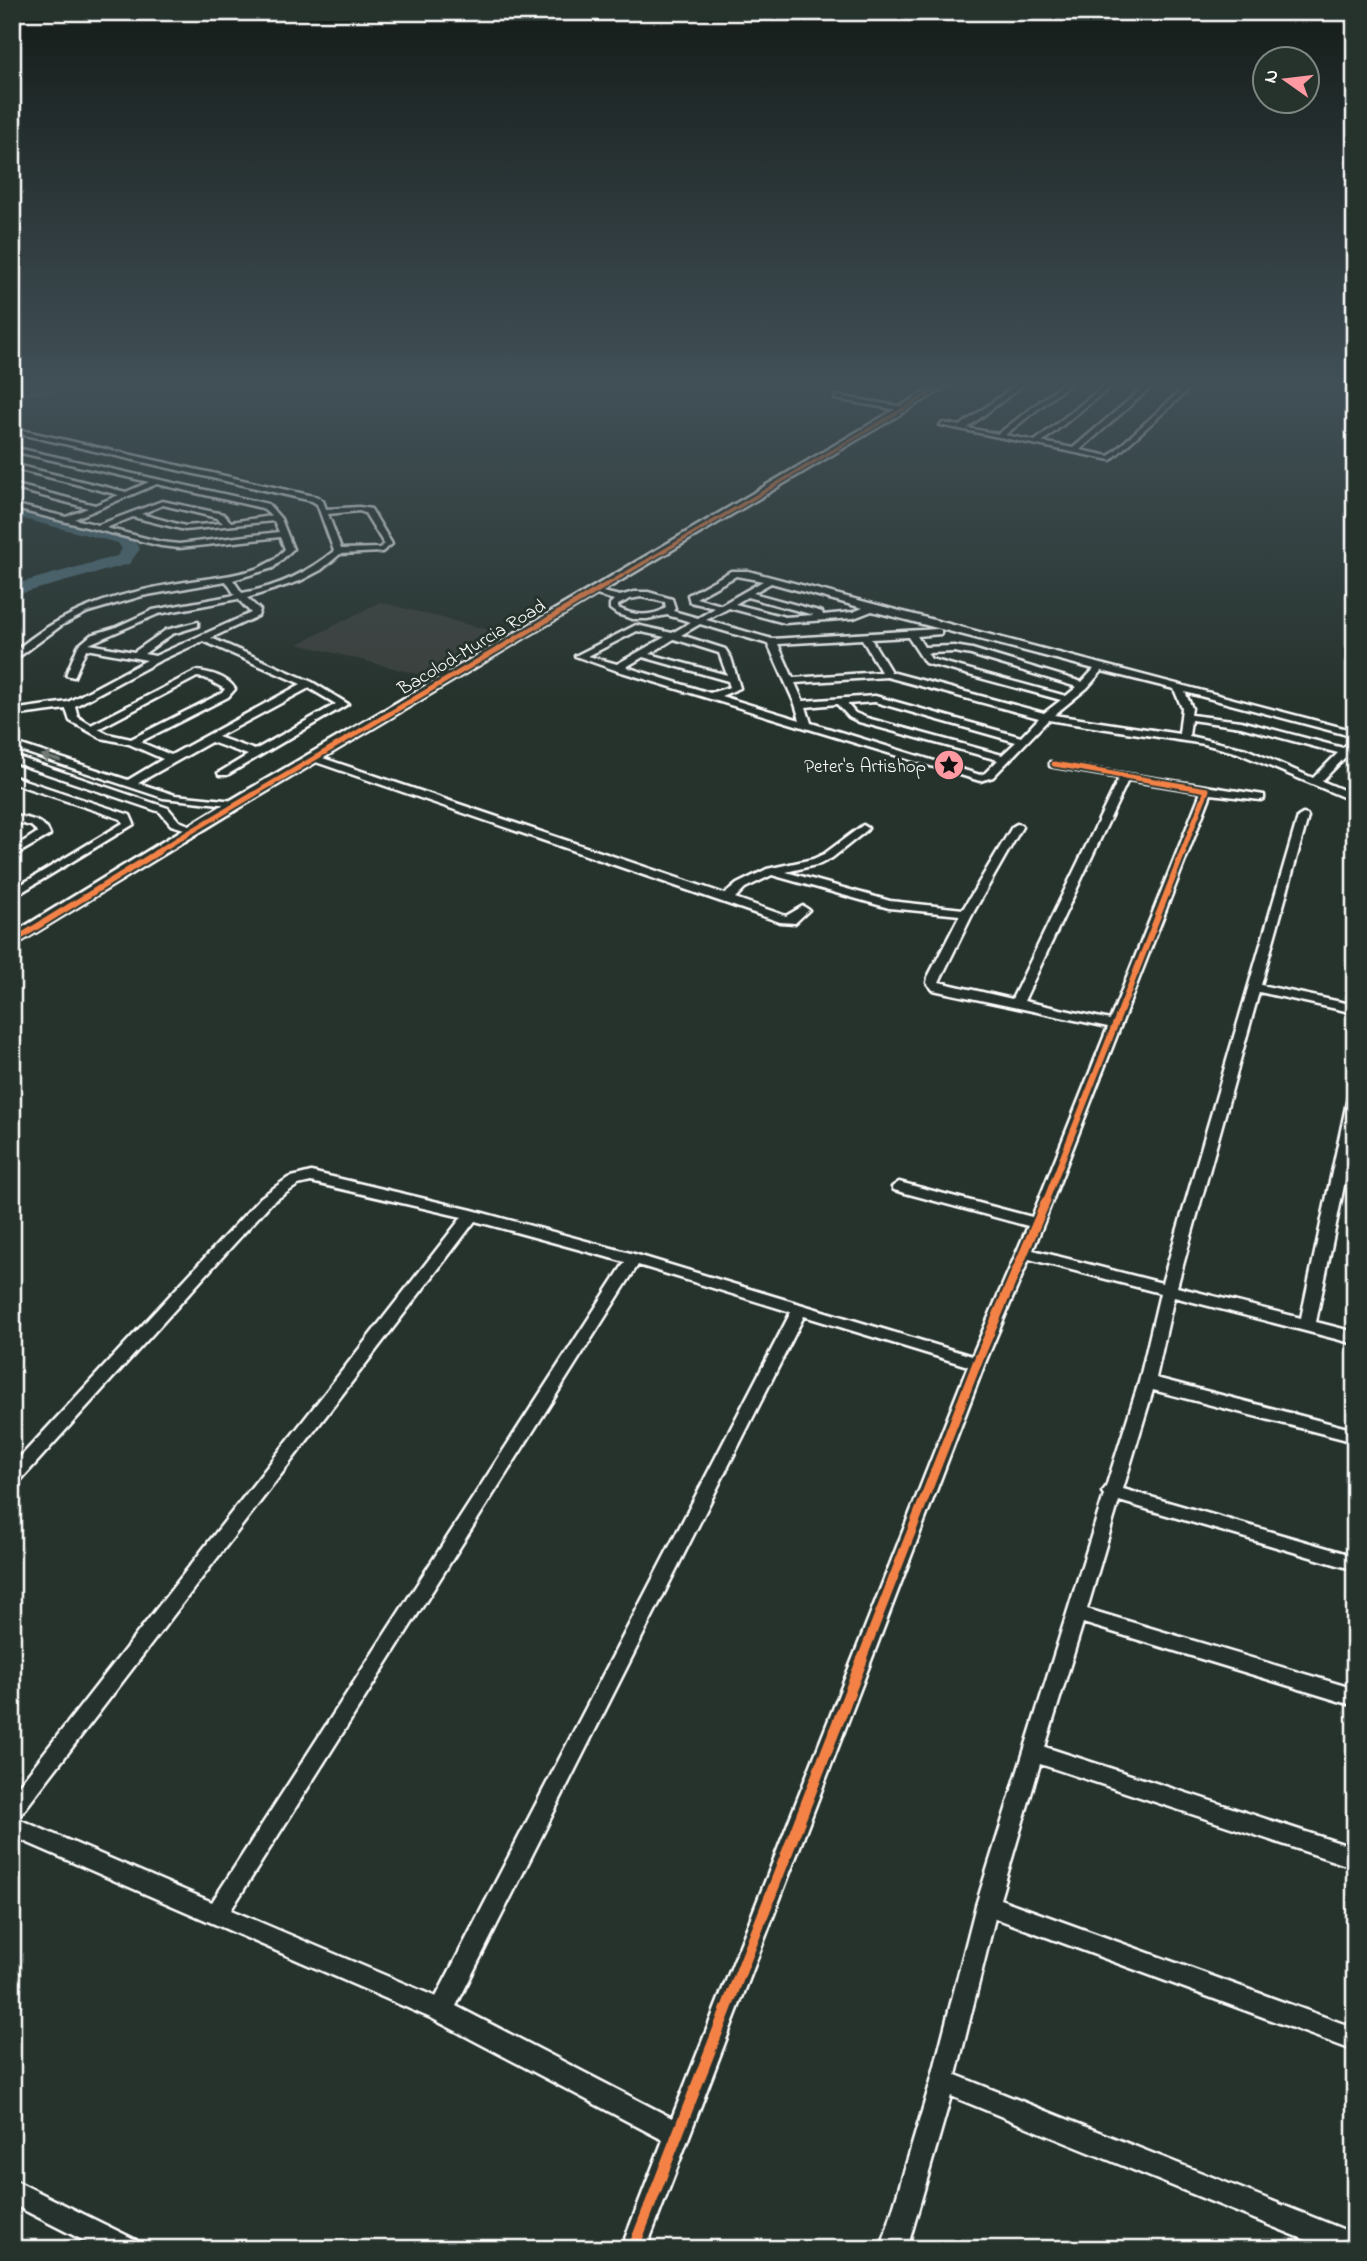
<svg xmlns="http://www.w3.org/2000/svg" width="1367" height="2261" font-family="'Indie Flower',sans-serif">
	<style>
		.built { fill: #3b403d }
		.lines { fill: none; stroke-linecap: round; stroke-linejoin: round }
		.river { fill: #506c76; fill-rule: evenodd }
		.street-casing { stroke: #fff; stroke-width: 5 }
		.primary-casing { stroke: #fff; stroke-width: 5 }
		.street { fill: #26332d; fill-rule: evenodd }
		.primary { fill: #26332d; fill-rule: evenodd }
		.cycleway-far4-casing { stroke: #26332d; stroke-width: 6 }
		.cycleway-far3-casing { stroke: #26332d; stroke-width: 9 }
		.cycleway-far2-casing { stroke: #26332d; stroke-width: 10 }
		.cycleway-far1-casing { stroke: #26332d; stroke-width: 13 }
		.cycleway-casing { stroke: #26332d; stroke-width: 16 }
		.cycleway-far4 { stroke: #f48246; stroke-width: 3.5 }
		.cycleway-far3 { stroke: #f48246; stroke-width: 5 }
		.cycleway-far2 { stroke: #f48246; stroke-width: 6 }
		.cycleway-far1 { stroke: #f48246; stroke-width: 9 }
		.cycleway { stroke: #f48246; stroke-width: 11 }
		.oneway { fill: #727a76 }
		.labels { text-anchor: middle; stroke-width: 6; stroke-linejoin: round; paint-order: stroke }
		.far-street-label { font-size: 19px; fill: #fff; stroke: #26332d }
		.far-poi-label { font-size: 19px; fill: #fff; stroke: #26332d; text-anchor: end }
	</style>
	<rect width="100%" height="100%" fill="#26332d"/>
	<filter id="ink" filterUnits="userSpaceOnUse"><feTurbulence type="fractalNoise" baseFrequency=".0143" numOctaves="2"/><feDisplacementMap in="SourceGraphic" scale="14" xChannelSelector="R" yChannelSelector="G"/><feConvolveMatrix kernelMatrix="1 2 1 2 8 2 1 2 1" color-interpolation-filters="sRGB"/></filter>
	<g filter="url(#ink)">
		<polygon class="built" points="380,602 508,635 433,678 298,644"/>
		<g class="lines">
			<g class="river">
				<polygon points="70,382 106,382 99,386 12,399 12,391"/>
				<polygon points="12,506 130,535 140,549 129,564 12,596 12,585 117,556 122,549 118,543 12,516"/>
			</g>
			<g class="street-casing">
				<g id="street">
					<polygon points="1020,382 1027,382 967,428 998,434 1065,382 1072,382 1005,435 1035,441 1109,382 1116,382 1042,442 1073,448 1150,382 1157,382 1080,450 1109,456 1190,382 1197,382 1111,460 940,425 943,423 960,426"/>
					<polygon points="1203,382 1219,382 1219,383 1216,385"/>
					<polygon points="837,396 904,407 907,409 904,411 835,399"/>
					<path d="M12 428 318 497 323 501 326 509 359 507 371 509 392 544 382 552 340 554 321 570 300 581 247 598 260 610 258 616 211 638 312 682 348 704 227 775H219L218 773 248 755 211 742 138 783 175 795 235 801 239 802V806L163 798 12 748V742L128 780 163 759 129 744 101 738 70 721 66 709 12 716V710L68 702 147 660 86 649 74 677 66 675 78 646 91 635 114 628 153 610 235 595 226 581 142 596 88 612 62 625 12 662V654C63 608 119 593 185 582 210 578 235 576 259 568L274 560 285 549 280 537 179 548 161 546 12 508V504L66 517 88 508 12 488V484L95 505 119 495 12 468V464L126 492 149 482 12 451V447L268 504 281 519 293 549 273 568 233 580 242 593C277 587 306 574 334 551L317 504 312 501 12 432ZM157 484 262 508 271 516 231 522 223 514 162 501 98 525 74 519ZM163 505 217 518 223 523 185 526 141 514ZM359 511 365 513 384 544 380 548 341 549 328 514ZM133 517 185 530 274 521 279 532 179 544 161 542 106 528ZM238 599 251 613 155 656 144 654 172 634 198 626V622L166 630 134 652 89 644 158 614ZM203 641 301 684 171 755 140 742 228 697 235 689C228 677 209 672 196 671L91 725 78 717 75 706 159 661ZM197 677 205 678 225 689 222 693 131 739 108 734 98 729ZM309 688 336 704 255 750 218 737Z"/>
					<path d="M731 571H748L1355 731V737L1185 692 1192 708 1191 715 1241 721 1343 748 1346 745H1354L1355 747 1322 781 1355 795V802L1238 753 1204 744 1048 720 993 777 980 781 615 670 575 656 636 625 672 633 691 622 667 615 647 619H633L617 614 610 609V604L614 600 590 593V589L620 596 634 592H648L672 599 675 608 673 611 698 618 715 608 690 602 688 595ZM736 576 763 581 721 605 696 598ZM771 583 863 608 853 612 823 615 822 612 753 593ZM641 597 665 602 666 608C652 617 633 616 618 608V605L630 599ZM747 597 814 615 785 617 735 604ZM729 608 785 623 854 618 872 611 1094 669 1082 682 972 649 954 646 924 647 917 636 941 634V630L938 629 772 639 706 620ZM700 624 768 644 795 704 800 720 721 696 740 688 731 658 725 649 681 635ZM637 631 665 637 617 664 588 656ZM908 637 925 663 1061 700 1044 713 891 672 871 639ZM674 639 719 653 727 675 650 654ZM862 639 881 672 793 678 778 644ZM954 652 971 655 1077 687 1066 696 931 659 927 653ZM643 657 728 681 730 687 710 693 626 667ZM1102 671 1174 689 1182 708 1179 734 1054 715 1087 688ZM887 677 1039 718 1021 737 875 696 803 701 795 683ZM875 702 1016 742 1002 755 867 718 855 713 847 704ZM837 704 849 717 859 722 998 760 985 773 980 775 811 723 806 707ZM1191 720 1241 727 1338 753 1313 778 1246 749 1189 736Z"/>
					<polygon points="12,755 168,808 179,821 199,829 194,832 171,825 160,812 12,762"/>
					<path d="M314 755 725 894 737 884 767 869 813 859 824 854 863 825 868 828 867 830 832 858 820 864 786 872 890 901 963 909 1012 827 1017 824 1021 825 1022 827 973 913 939 982 1012 999 1119 778 1054 767 1050 766V762L1264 795V799L1260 800 1211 794 1033 1250 1162 1283 1298 817 1303 814 1307 815 1308 817 1261 985 1355 1005V1013L1259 992 1177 1287 1301 1318 1348 1097 1355 1093V1132L1316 1322 1355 1332V1344L1174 1297 1156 1378 1355 1430V1442L1153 1390 1123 1489 1355 1556V1570L1119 1501 1087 1609 1355 1689V1706L1083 1623 1045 1747 1355 1848V1868L1040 1764 1000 1899 1355 2028V2051L995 1918 956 2075 1355 2234V2249H1328L951 2096 907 2249H881L931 2081 976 1905 1104 1495 1102 1492 1106 1487 1139 1382 1160 1293 1029 1259 985 1363 646 2249H621L663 2140 433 2019 12 1836V1794L462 1217 311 1182 298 1185 271 1203 18 1483 12 1485V1466L261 1197 288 1178 311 1172 472 1210 634 1254 972 1356 1028 1226 894 1190 892 1187 899 1182 1032 1217 1108 1027 933 990 927 983 928 977 960 915 889 908 772 875 745 888 735 898 786 916 803 906 809 910 795 923 780 922 310 760 309 758ZM1128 780 1201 792 1110 1020 1024 1001ZM475 1221 625 1262 212 1902 16 1818 19 1817ZM638 1265 791 1312 436 1997 231 1910ZM804 1316 968 1366 672 2118 456 2006Z"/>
					<polygon points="12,776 130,815 134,824 12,898 12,890 123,823 121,819 12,783"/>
					<path d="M12 815C26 818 46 820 50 835L12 857V849L38 832 31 826 12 821Z"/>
					<polygon points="12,2179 136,2240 139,2249 100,2249 12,2204"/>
				</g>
			</g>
			<g class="primary-casing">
				<polygon id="primary" points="942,382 954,382 241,807 12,947 12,934 229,801"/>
			</g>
			<use href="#street" class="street"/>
			<use href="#primary" class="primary"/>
			<g class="cycleway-far4-casing">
				<polyline id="cycleway-far4" points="603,587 949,382"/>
			</g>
			<g class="cycleway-far3-casing">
				<g id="cycleway-far3">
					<polyline points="1054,764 1207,790 1182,853"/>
					<polyline points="155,853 606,585"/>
				</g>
			</g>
			<g class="cycleway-far2-casing">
				<g id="cycleway-far2">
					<polyline points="12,942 158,852"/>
					<polyline points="1045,1203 1183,852"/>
				</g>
			</g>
			<g class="cycleway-far1-casing">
				<polyline id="cycleway-far1" points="861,1661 977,1363 1046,1201"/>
			</g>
			<g class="cycleway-casing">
				<polyline id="cycleway" points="633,2249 862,1660"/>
			</g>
			<use href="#cycleway-far4" class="cycleway-far4"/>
			<use href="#cycleway-far3" class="cycleway-far3"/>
			<use href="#cycleway-far2" class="cycleway-far2"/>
			<use href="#cycleway-far1" class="cycleway-far1"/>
			<use href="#cycleway" class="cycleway"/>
		</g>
		<defs><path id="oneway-solid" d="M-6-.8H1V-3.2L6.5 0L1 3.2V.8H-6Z" transform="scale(1.75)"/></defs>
		<use class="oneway" href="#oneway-solid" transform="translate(51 758) rotate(-163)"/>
	</g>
	<linearGradient id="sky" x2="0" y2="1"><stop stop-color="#151c19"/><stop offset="0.55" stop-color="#415057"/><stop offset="1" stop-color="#415057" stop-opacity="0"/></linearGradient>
	<rect width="1367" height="699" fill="url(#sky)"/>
	<defs>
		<g id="sight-disc" transform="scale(1.575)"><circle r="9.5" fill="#ff9aa2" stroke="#26332d"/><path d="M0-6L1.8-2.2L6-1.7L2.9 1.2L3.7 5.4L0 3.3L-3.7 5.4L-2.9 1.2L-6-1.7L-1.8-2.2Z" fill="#111"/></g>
	</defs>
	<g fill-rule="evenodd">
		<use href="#sight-disc" x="949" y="765"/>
	</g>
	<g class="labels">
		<g class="far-street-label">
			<text transform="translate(471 646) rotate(-31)" y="7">Bacolod-Murcia Road</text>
		</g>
		<g class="far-poi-label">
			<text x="926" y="772">Peter's Artishop</text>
		</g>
	</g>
	<rect width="1367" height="2261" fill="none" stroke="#26332d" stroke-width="42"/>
	<rect x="21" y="21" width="1325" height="2219" fill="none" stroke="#fff" stroke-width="2.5" filter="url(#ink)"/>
	<g transform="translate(1286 80) rotate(284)"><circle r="33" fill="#26332d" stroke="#7d8581" stroke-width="2"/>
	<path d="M0-5L12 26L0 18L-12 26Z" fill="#ff9aa2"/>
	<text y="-10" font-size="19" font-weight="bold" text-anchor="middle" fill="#ffffff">N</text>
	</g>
</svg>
